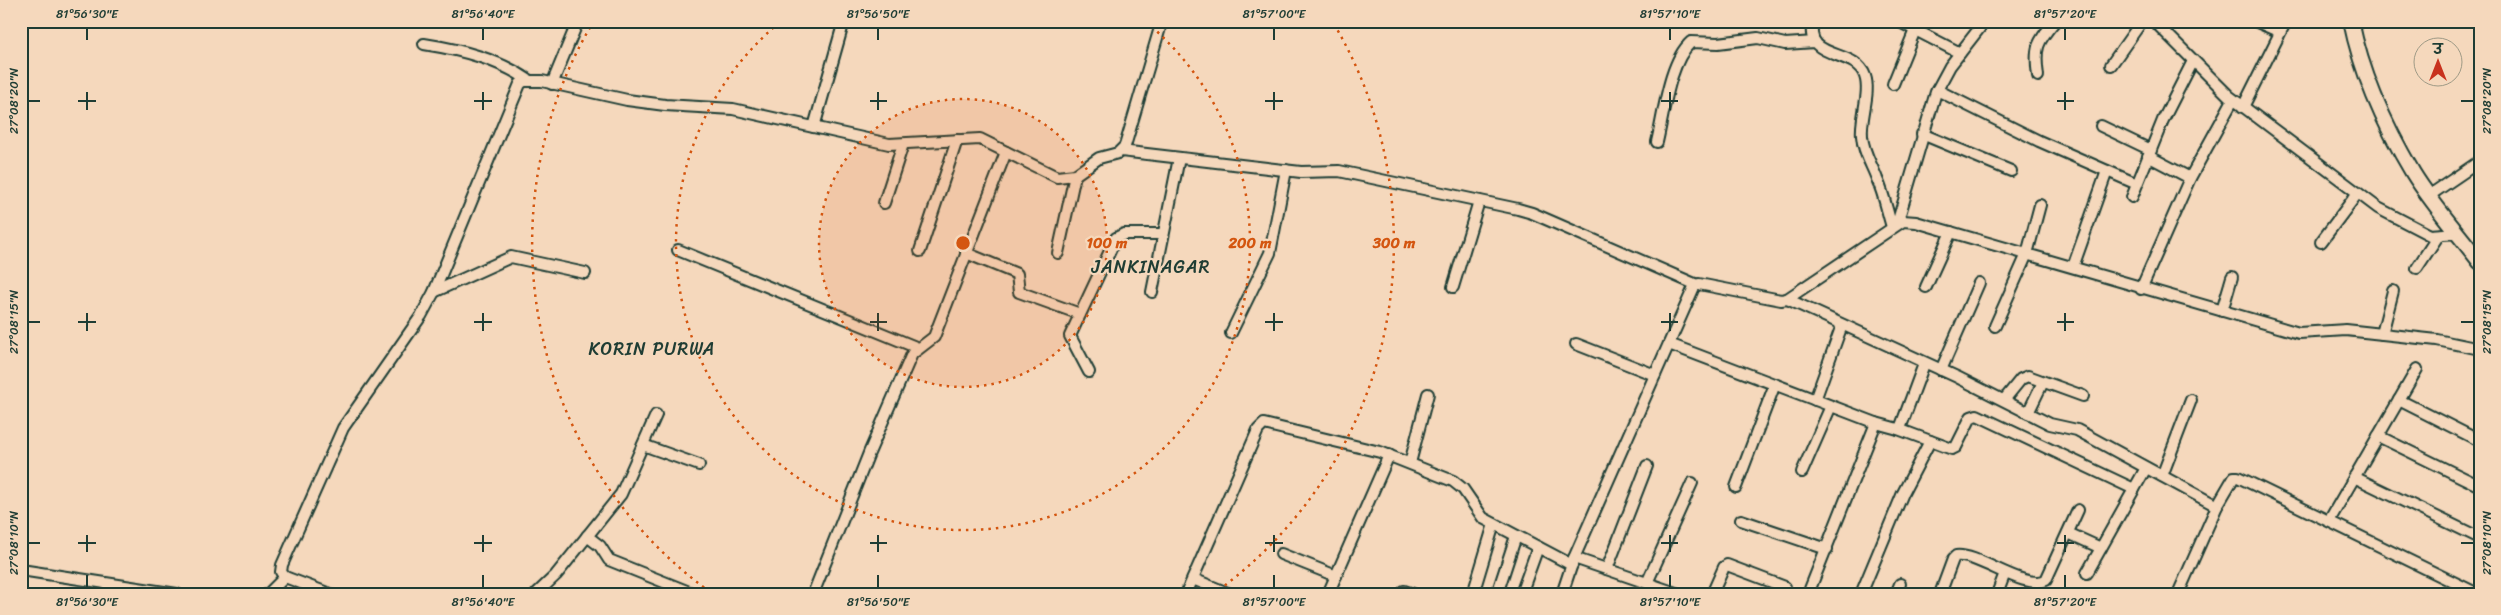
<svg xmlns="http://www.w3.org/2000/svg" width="2501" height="615" font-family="Sriracha,'Playpen Sans Deva',sans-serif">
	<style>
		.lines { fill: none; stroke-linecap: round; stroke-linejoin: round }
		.minor-casing { stroke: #1f3d34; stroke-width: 14 }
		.major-casing { stroke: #1f3d34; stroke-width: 18 }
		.minor { stroke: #f5d8bc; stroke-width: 10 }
		.major { stroke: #f5d8bc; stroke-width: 14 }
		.ticks { fill: none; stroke: #1f3d34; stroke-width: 2 }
		.ring { fill: none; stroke: #d45610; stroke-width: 2.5; stroke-dasharray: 2.5 5 }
		.labels { text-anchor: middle; stroke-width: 4.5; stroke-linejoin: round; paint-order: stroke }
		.quarter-label { font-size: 18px; letter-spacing: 1px; fill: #1f3d34; stroke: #f5d8bc }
		.centre { fill: #d45610; stroke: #f5d8bc; stroke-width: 2.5 }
		.ring-label { font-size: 15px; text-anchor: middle; font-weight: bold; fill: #d45610; stroke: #f5d8bc; stroke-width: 4.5; stroke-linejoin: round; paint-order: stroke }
		.neatline { fill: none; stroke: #1f3d34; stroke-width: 2 }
		.ticks-label { font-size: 12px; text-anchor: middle; fill: #1f3d34 }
	</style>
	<rect width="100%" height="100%" fill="#f5d8bc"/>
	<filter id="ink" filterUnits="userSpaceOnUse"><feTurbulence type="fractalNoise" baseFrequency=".02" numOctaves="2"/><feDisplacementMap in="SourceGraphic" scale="10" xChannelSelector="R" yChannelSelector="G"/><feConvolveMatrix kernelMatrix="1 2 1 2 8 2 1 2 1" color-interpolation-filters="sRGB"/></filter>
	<g filter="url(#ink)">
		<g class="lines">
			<g class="minor-casing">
				<g id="minor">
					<path d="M1813 21C1803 62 1855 47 1865 76 1871 93 1860 118 1862 136 1863 152 1872 165 1877 179 1884 194 1887 211 1892 227"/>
					<polyline points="1898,21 1960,53"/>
					<polyline points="2154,21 2229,96 2378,208 2430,235 2458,233"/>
					<polyline points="2255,21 2280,32"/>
					<path d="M424 44C462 50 498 59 530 81"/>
					<polyline points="2111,65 2142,21"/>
					<path d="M2038 76C2034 48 2037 42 2055 21"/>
					<polyline points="552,84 578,21"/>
					<polyline points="1893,84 1915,30"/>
					<polyline points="1937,90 2039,141 2137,184"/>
					<polyline points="2243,107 2286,21"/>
					<polyline points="2101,126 2151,150"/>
					<polyline points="814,127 844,21"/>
					<polyline points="1922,134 2011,171"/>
					<path d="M1657 142C1664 113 1669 62 1691 42L1718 43 1758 38 1785 44 1815 42"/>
					<polyline points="1121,151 1301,172 1339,171 1518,209 1532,213 1697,285"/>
					<polyline points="2148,156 2190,178"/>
					<polyline points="2430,195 2480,161"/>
					<polyline points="2132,197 2163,120 2193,61"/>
					<polyline points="884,203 903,144"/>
					<polyline points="1897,224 1936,92 1950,66 1985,21"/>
					<polyline points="2321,242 2357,194"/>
					<polyline points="678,250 918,348"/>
					<polyline points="920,251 957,140"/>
					<polyline points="966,253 1017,274 1019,292 1080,314"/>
					<polyline points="1058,253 1075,175"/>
					<polyline points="2073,267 2107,171"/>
					<polyline points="2417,268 2438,236"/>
					<polyline points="1453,287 1479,201"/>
					<polyline points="1926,287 1951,232"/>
					<polyline points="2141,289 2190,178 2233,100"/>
					<polyline points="434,292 511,257 585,273"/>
					<polyline points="1152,292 1179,158"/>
					<polyline points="1787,299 1957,377 2050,424 2077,430 2217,506"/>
					<polyline points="2222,311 2232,277"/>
					<polyline points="1995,326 2027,254 2040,205"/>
					<polyline points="1231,333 1270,253 1286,170"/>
					<polyline points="2382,334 2393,291"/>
					<polyline points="1576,344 1655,375"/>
					<polyline points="1669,344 1876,423"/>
					<polyline points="1941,370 1979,283"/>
					<polyline points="1089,372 1070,336 1116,238 1124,234 1163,234"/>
					<polyline points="1815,400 1842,325"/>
					<polyline points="2004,400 2021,379 2028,376 2083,396"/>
					<polyline points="2399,400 2480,441"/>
					<polyline points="2028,413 2043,382"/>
					<polyline points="1898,429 1952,449 1956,447 1971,417 1977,415 2134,489"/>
					<polyline points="2378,436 2480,486"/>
					<polyline points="643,445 699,465"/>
					<polyline points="1410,463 1428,394"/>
					<polyline points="1802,472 1831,406"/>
					<polyline points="2162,476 2191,400"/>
					<polyline points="2354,477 2480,538"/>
					<polyline points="1736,487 1775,384"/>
					<polyline points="1741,520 1827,549"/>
					<polyline points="2329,521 2417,369"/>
					<polyline points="2068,533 2101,548"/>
					<polyline points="587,536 600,546 609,560 694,594"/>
					<polyline points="1281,554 1336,576"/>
					<polyline points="1574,558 1694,287 1699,284 1781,300 1787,299 1903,221 1916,222 2299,333 2346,330 2437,340 2480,349"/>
					<polyline points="1607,569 1647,466"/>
					<polyline points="21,570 177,594"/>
					<polyline points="2087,573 2146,468"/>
					<polyline points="1193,579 1230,594"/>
					<polyline points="1647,583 1692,483"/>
					<polyline points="1404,591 1413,594"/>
					<polyline points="268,594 285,577"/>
					<polyline points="330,594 285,577 281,572 282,565 343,428 421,316 434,292 520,84 524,81 542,81 627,100 665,105 733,109 889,144 980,139 1057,177 1075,175 1099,158 1118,153 1125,146 1162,21"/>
					<polyline points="536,594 556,575 621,494 656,415"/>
					<polyline points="813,594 869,453 912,354 934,337 1006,152"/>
					<polyline points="1186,594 1258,430 1264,424 1380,452 1453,481 1463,489 1483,518 1572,565"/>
					<polyline points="1328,594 1389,455"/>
					<polyline points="1473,594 1494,524"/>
					<polyline points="1497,594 1516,536"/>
					<polyline points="1521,594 1538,547"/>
					<polyline points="1562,594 1574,558 1679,594"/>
					<polyline points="1712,594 1724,567 1727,565 1785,587"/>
					<polyline points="1808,594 1876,423 1898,429 1901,426 1924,364"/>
					<polyline points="1861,594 1903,493 1930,441"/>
					<polyline points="1896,594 1900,584"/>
					<path d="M1940 594 1953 559 1956 556C1978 553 2025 591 2046 580L2078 510"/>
					<polyline points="1997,594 2005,573"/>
					<polyline points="2178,594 2217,506 2234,477 2238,477 2478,594"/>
				</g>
			</g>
			<g class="major-casing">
				<path id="major" d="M2351 21C2362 75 2385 126 2413 173 2432 204 2458 233 2480 262"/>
			</g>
			<use href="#minor" class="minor"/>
			<use href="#major" class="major"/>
		</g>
	</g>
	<path class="ticks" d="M87 28V40M483 28V40M878 28V40M1274 28V40M1670 28V40M2065 28V40M87 92V110M483 92V110M878 92V110M1274 92V110M1670 92V110M2065 92V110M28 101H40M78 101H96M474 101H492M870 101H887M1265 101H1283M1661 101H1678M2057 101H2074M2461 101H2474M87 313V331M483 313V331M878 313V331M1274 313V331M1670 313V331M2065 313V331M28 322H40M78 322H96M474 322H492M870 322H887M1265 322H1283M1661 322H1678M2057 322H2074M2461 322H2474M87 535V552M483 535V552M878 535V552M1274 535V552M1670 535V552M2065 535V552M28 543H40M78 543H96M474 543H492M870 543H887M1265 543H1283M1661 543H1678M2057 543H2074M2461 543H2474M87 575V588M483 575V588M878 575V588M1274 575V588M1670 575V588M2065 575V588"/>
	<circle cx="963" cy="243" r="144" fill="#d45610" fill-opacity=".12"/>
	<g class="ring">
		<circle cx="963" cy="243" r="144"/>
		<path d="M1146 22A287 287 0 1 1 780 22"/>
		<path d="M710 592A431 431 0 0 1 592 24M1334 24A431 431 0 0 1 1216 592"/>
	</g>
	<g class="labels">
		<g class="quarter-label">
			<text x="1151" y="273">JANKINAGAR</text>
			<text x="652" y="355">KORIN PURWA</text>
		</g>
	</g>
	<circle cx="963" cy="243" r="8" class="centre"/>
	<g class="ring-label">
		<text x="1107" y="248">100 m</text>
		<text x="1250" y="248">200 m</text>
		<text x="1394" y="248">300 m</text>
	</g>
	<rect width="2501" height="615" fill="none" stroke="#f5d8bc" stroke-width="55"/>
	<g transform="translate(2438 62)"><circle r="24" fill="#f5d8bc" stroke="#9f9a86"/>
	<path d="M0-4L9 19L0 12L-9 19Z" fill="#c8321e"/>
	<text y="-8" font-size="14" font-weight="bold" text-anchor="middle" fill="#1f3d34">उ</text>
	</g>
	<rect x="28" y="28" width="2446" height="560" class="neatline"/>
	<g class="ticks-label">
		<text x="87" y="18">81°56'30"E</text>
		<text x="483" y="18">81°56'40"E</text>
		<text x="878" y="18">81°56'50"E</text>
		<text x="1274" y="18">81°57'00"E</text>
		<text x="1670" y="18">81°57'10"E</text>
		<text x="2065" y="18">81°57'20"E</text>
		<text transform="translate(14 101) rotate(-90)" y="4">27°08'20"N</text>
		<text transform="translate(2487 101) rotate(-90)" y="4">27°08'20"N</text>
		<text transform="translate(14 322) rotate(-90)" y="4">27°08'15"N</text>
		<text transform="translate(2487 322) rotate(-90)" y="4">27°08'15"N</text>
		<text transform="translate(14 543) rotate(-90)" y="4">27°08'10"N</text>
		<text transform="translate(2487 543) rotate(-90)" y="4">27°08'10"N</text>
		<text x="87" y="606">81°56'30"E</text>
		<text x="483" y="606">81°56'40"E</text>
		<text x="878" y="606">81°56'50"E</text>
		<text x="1274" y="606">81°57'00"E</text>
		<text x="1670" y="606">81°57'10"E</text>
		<text x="2065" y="606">81°57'20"E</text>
	</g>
</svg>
